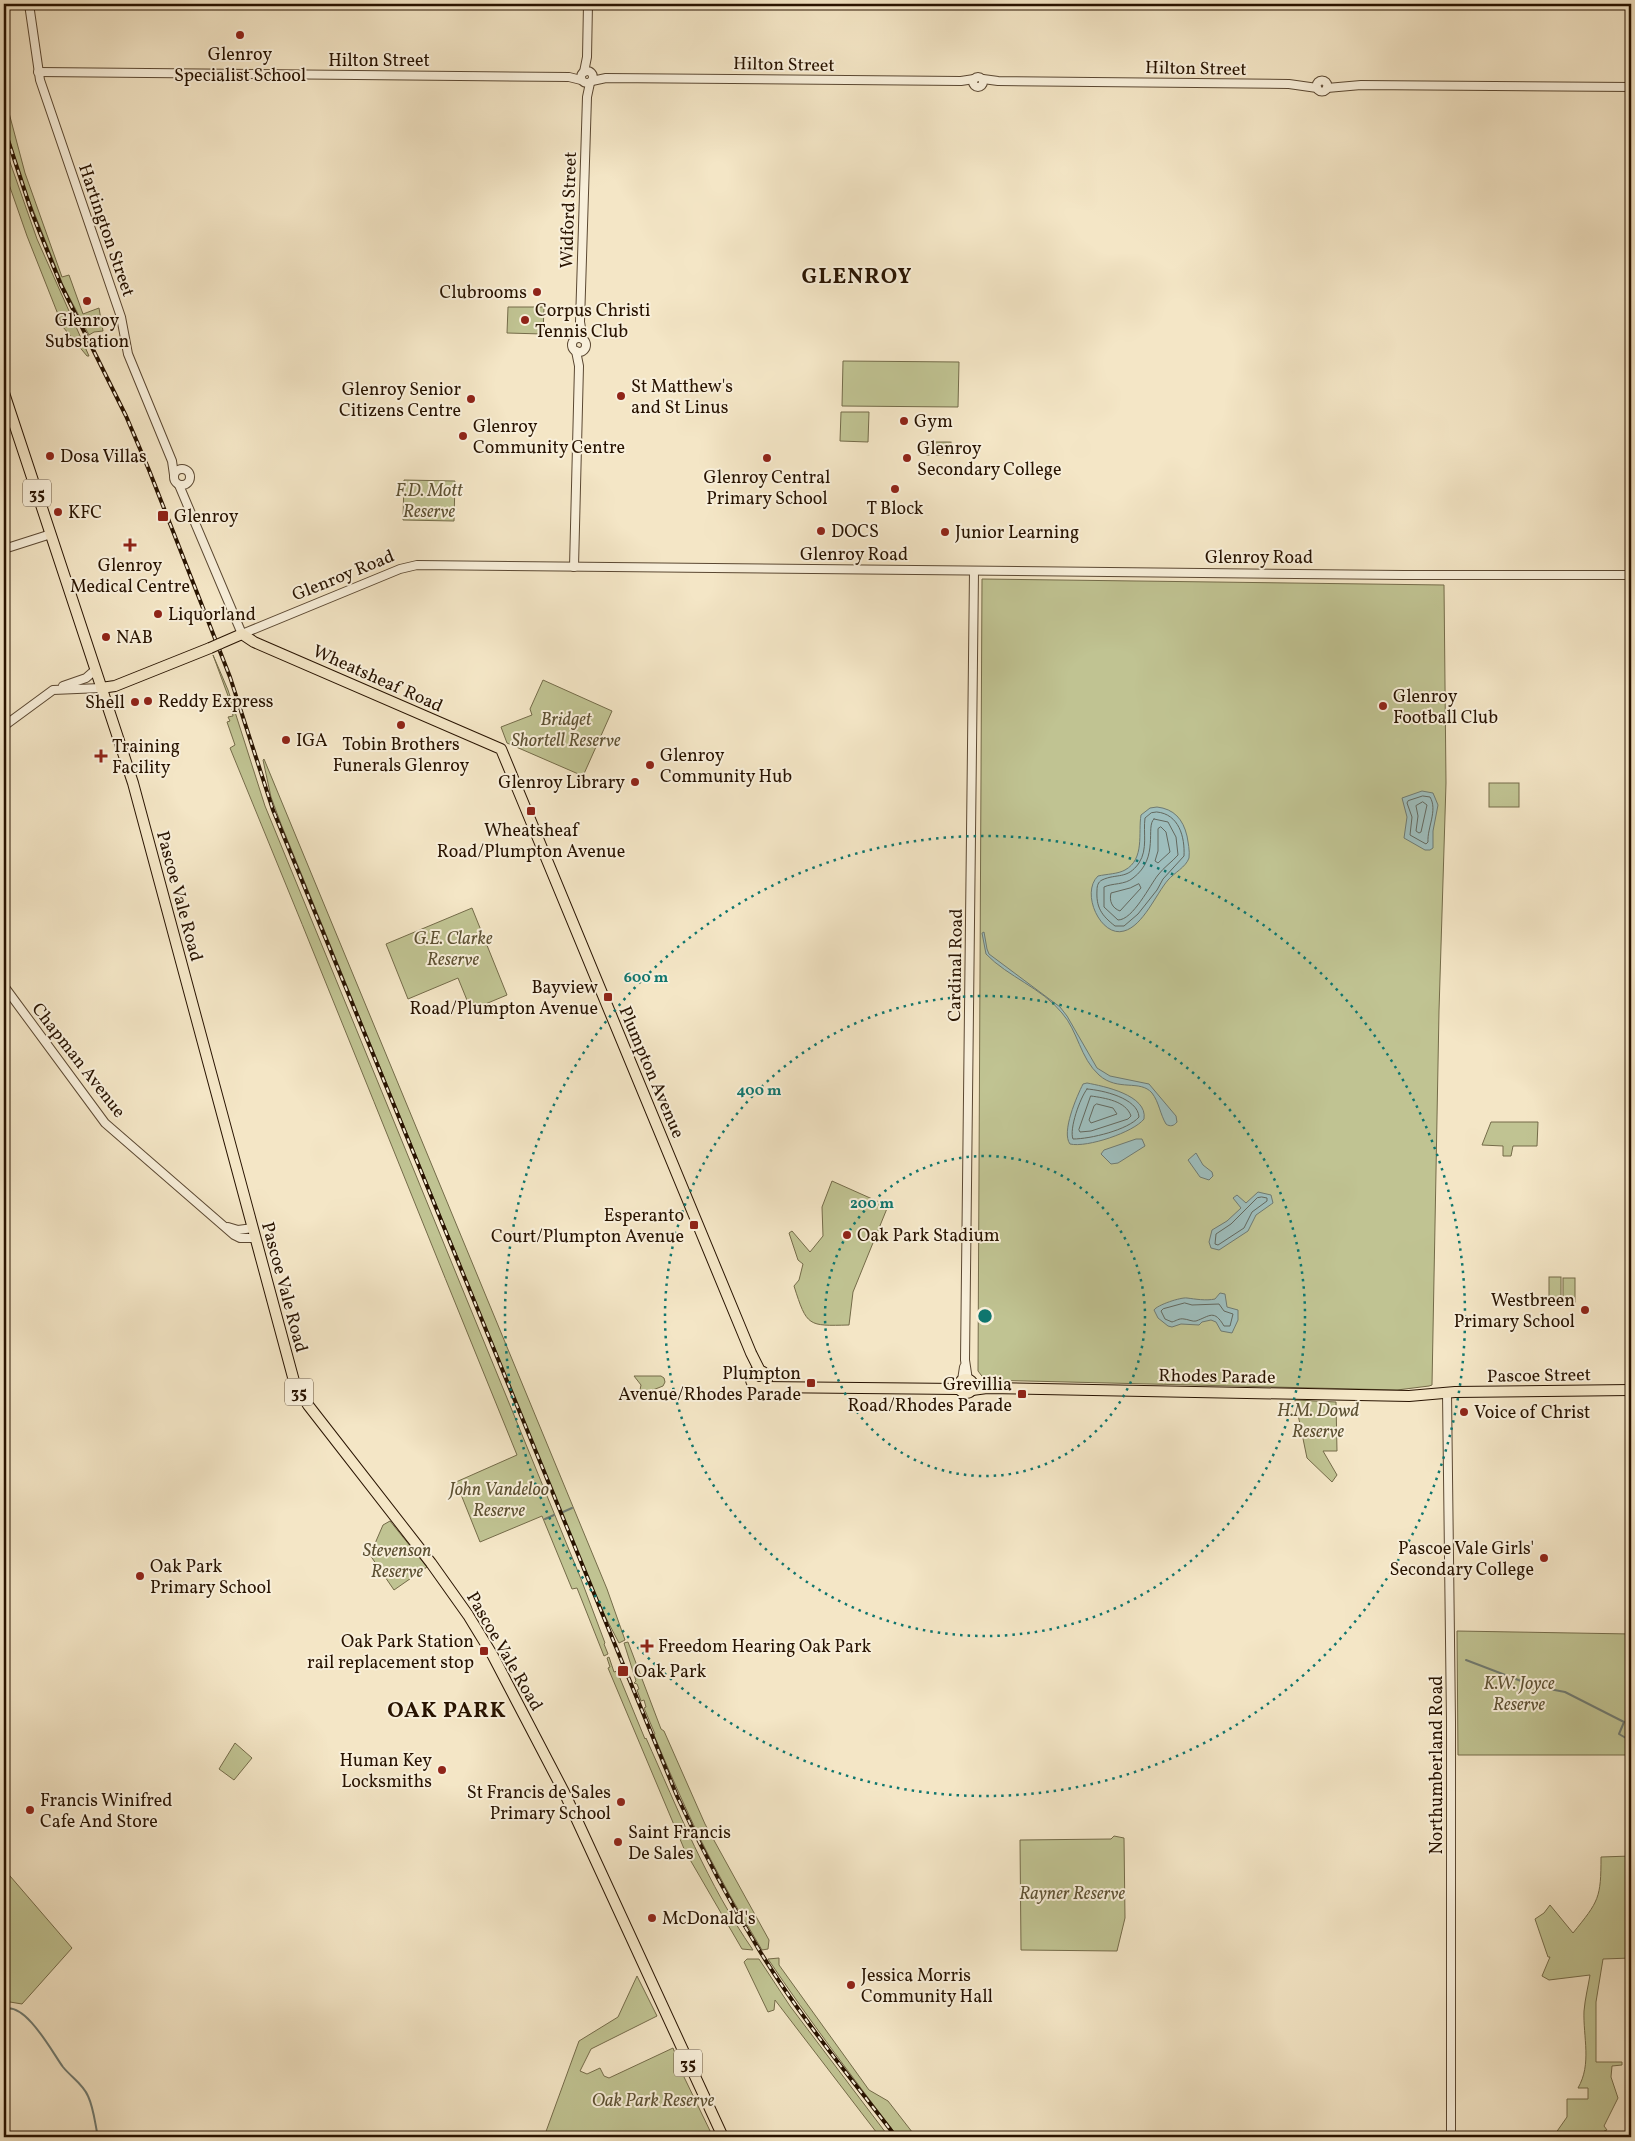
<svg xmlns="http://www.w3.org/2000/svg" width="1635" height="2141" font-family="Vollkorn,serif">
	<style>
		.green { fill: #c0c392; stroke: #746b49 }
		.water { fill: #9ebebd; stroke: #6f7a71 }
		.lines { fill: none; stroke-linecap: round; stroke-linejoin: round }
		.shore { stroke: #63685e; stroke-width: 1 }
		.stream { stroke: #6f7a71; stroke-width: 2 }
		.minor-casing { stroke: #5b4832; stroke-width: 10 }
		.major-casing { stroke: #281300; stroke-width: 12 }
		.minor { stroke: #f8efda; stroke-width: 8 }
		.major { stroke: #f4e6c6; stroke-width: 10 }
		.rail-casing { stroke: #281300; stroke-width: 4 }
		.rail { stroke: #f8efda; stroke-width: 2; stroke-dasharray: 5.5; stroke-linecap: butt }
		.major-bridge-casing { stroke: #281300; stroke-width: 12; stroke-linecap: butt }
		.major-bridge { stroke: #f4e6c6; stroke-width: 10 }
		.ring { fill: none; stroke: #0f766e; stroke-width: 2.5; stroke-dasharray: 2.5 5 }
		.poi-dot { fill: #8f2418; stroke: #f8efda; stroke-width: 2 }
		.labels { text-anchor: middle; stroke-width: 4; stroke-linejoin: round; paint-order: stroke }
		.shield { fill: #f8efda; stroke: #665541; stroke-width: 1 }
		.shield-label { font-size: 16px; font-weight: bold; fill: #281300 }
		.poi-label { font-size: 18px; fill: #281300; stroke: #f8efda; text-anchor: start }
		.street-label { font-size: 18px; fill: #281300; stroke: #f8efda }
		.park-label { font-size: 18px; font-style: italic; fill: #5d5133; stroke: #f8efda }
		.district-label { font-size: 22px; font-weight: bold; letter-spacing: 1px; fill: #281300; stroke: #f8efda }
		.centre { fill: #0f766e; stroke: #f8efda; stroke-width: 2.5 }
		.ring-label { font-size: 15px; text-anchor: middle; font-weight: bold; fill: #0f766e; stroke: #f8efda; stroke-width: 4; stroke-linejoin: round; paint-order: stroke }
	</style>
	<rect width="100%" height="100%" fill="#f4e6c6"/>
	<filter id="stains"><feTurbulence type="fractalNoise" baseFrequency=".004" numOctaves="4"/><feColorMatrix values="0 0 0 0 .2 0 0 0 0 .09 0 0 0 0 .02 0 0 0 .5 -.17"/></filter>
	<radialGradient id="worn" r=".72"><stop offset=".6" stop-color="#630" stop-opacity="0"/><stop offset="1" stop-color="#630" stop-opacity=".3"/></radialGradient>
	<g class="green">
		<polygon points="4,94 25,173 62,277 69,275 83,314 99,308 103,331 94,332 89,335 63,285 24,187 4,122"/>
		<polygon points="4,145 37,239 89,356 87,356 63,327 27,236 4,170"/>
		<polygon points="508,307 544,307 543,334 507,333"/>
		<polygon points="843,361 959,362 958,407 842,406"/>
		<polygon points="841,412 869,412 868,442 840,441"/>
		<rect x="925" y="442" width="26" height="13"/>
		<polygon points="404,480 455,481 454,521 403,520"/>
		<polygon points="982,579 1444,585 1446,783 1439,1011 1432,1385 1429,1386 1397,1390 985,1380 978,1371"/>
		<path d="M213 655 228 690 265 806 581 1579 605 1643 604 1644 608 1654 604 1656 577 1588 572 1589 542 1516 480 1542 456 1482 517 1455C421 1220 327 983 230 748L235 745 227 722 230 721 228 717 233 716 231 704Z"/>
		<polygon points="543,680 612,711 583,776 507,743 501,727 532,715 530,709"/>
		<polygon points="264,759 607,1589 625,1640 619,1643 606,1618 590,1582 281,824 271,797 263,760"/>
		<rect x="1489" y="783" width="30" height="24"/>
		<polygon points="472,908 507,995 471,1010 458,978 408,999 386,944"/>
		<polygon points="1491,1122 1538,1122 1537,1146 1513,1146 1511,1156 1503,1156 1503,1146 1482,1145"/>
		<path d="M832 1181 888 1206 853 1292 849 1325C808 1326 807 1327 794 1286L799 1280 803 1264 798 1260 789 1233 792 1231 810 1252 823 1236 822 1207Z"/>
		<rect x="1549" y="1277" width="12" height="25"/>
		<rect x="1563" y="1278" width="12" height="24"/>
		<polygon points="634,1376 661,1376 664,1378 665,1382 663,1386 635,1397 640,1390 641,1385"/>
		<polygon points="1295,1400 1336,1402 1337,1451 1323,1451 1337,1475 1332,1482 1307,1458"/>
		<polygon points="390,1521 427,1567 394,1590 370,1555 383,1525"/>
		<polygon points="1457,1631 1631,1634 1631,1798 1629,1755 1458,1755"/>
		<path d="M628 1642 661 1729 664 1731 705 1824 769 1940 768 1949 762 1950C748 1926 733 1902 720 1877 695 1831 674 1783 654 1735L655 1734 644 1708 646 1707 644 1700 641 1701 637 1690 639 1689 637 1684 634 1683 636 1681 624 1643Z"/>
		<path d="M609 1657 614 1672 617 1671 645 1739 646 1738C678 1810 708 1885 753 1950L742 1949 685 1851 608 1668 610 1667 607 1658Z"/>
		<polygon points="235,1743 252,1758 234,1780 219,1769"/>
		<polygon points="1114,1836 1124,1838 1125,1918 1117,1951 1021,1950 1020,1840 1111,1839"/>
		<path d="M1631 1856V1958L1603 1959 1596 2002V2062H1622V2065L1612 2066 1611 2077 1618 2098 1604 2126 1607 2130 1604 2131 1608 2137H1553L1567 2117V2099H1588V2088H1578C1592 2064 1583 2037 1584 2011 1585 1999 1588 1987 1590 1975L1549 1980 1542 1976 1550 1957H1548L1535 1919 1544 1913 1550 1905 1573 1933C1599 1901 1601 1898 1601 1857Z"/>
		<polygon points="4,1869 72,1948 22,2004 10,2002 4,2002"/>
		<path d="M779 1958V1965L869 2090 888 2101 916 2137H898C853 2078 809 2020 768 1959Z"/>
		<polygon points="747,1959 759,1959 790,2006 889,2137 880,2137 775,2000 774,2010 768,2012 744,1962"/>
		<polygon points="637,1976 657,2016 591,2049 580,2071 587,2074 600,2068 604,2076 609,2078 673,2048 684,2077 713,2137 544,2137 579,2041 618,2017"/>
	</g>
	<g class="water">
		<polygon points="1422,791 1433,793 1438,805 1433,831 1433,848 1430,850 1425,850 1404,838 1407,817 1402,798"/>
		<path d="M1157 807C1174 809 1183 819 1187 836 1188 842 1190 851 1189 858 1186 867 1174 873 1168 880 1156 894 1143 926 1124 931 1101 938 1080 893 1098 876 1107 874 1118 874 1125 870 1145 859 1138 833 1141 815L1150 808Z"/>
		<path d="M984 932 987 949 989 954 1060 1007 1067 1016 1097 1068 1110 1076 1149 1084 1176 1116 1177 1122C1174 1126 1170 1127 1166 1124 1160 1114 1159 1102 1152 1093 1140 1079 1118 1092 1099 1075 1080 1058 1078 1031 1062 1013 1042 988 1008 977 986 954L982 933Z"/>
		<path d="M1087 1083C1103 1086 1148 1095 1144 1119 1134 1132 1087 1148 1070 1144 1061 1132 1077 1096 1083 1084Z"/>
		<polygon points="1136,1139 1142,1139 1145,1146 1118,1163 1111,1164 1101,1154 1104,1150"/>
		<polygon points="1196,1153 1203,1165 1212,1172 1213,1176 1209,1180 1200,1177 1188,1160"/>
		<polygon points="1258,1192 1271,1195 1273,1203 1256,1215 1248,1231 1219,1250 1211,1248 1209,1242 1212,1230 1227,1221 1241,1208 1233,1198 1237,1195 1246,1203"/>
		<path d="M1220 1293 1225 1294 1227 1307 1238 1310V1320L1232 1333 1221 1331 1216 1322 1211 1320 1202 1322 1199 1325 1181 1324 1172 1327 1168 1326 1158 1318 1154 1310C1157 1305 1181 1297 1187 1298 1195 1299 1206 1301 1215 1299Z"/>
	</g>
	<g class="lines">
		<g class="shore">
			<path d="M1423 796 1430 797C1438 810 1427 828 1428 842L1426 844 1410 835 1412 817 1407 803 1408 801Z"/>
			<polygon points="1423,802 1427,805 1421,832 1419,833 1416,831 1418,816 1416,806"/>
			<path d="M1157 812C1179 814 1185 837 1184 856L1163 879 1157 890 1138 914 1124 926H1115C1101 915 1096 907 1097 890 1097 886 1098 882 1102 880 1117 873 1127 880 1139 863 1148 849 1143 833 1145 818L1151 813Z"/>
			<path d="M1154 819 1168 822 1176 837 1178 855C1172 862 1164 867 1158 875 1150 885 1133 920 1118 920L1104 907V887C1112 883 1125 885 1133 878 1160 858 1145 826 1154 819Z"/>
			<polygon points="1161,827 1166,832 1170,852 1158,863 1155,861 1158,851 1158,829"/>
			<path d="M1139 884 1141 888 1120 911C1112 908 1109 901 1111 893L1130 888Z"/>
			<path d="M1087 1089C1102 1090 1138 1098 1139 1117 1128 1130 1090 1139 1073 1139 1069 1129 1080 1098 1087 1089Z"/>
			<path d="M1091 1096C1105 1098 1126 1101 1131 1116L1128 1119 1091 1131 1080 1132 1079 1130Z"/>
			<polygon points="1097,1104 1113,1108 1117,1114 1091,1123 1089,1120 1094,1106"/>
			<polygon points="1262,1197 1267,1198 1267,1201 1252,1212 1244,1228 1218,1245 1215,1244 1216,1234 1231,1224 1257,1198"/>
			<path d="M1185 1303 1192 1305 1219 1304 1224 1311 1233 1314 1230 1326H1224C1214 1309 1210 1316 1196 1321 1193 1322 1187 1319 1184 1319 1179 1318 1176 1321 1172 1322L1165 1319 1161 1311 1163 1309Z"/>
		</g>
		<g class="stream">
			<polyline points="563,1512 572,1508"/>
			<polyline points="545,1519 554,1515"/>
			<polyline points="1466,1660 1534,1686 1565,1692 1624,1722 1619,1734 1631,1741"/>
			<path d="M4 2009C26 2002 52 2052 63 2067 71 2077 83 2084 88 2096 94 2109 95 2124 98 2137"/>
		</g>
		<g class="minor-casing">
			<g id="minor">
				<polyline points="29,4 40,80 121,317 128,354 172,461 174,475"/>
				<circle cx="587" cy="77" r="6"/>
				<polyline points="38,72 569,77 581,80"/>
				<polyline points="584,72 587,57 588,4"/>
				<circle cx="978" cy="82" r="5"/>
				<polyline points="983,79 998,81 1289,84 1317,88"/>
				<circle cx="1322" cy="86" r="5.5"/>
				<polyline points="592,81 606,78 961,81 974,79"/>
				<polyline points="1327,88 1361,85 1631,87"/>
				<circle cx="579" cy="345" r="7"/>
				<polyline points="583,339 580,322 587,97 590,83"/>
				<circle cx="182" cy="477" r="8"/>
				<polyline points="179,485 242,634 400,569 417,565 1403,575 1631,575"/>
				<polyline points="4,549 51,534"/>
				<polyline points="574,567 579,366 576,351"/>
				<polyline points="63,686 86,678 95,670"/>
				<polyline points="4,726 53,690 101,688"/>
				<polyline points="4,986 105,1123 234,1235 240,1238 255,1238"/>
				<polyline points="228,1227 238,1230 253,1228"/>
				<polyline points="962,1380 964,1367"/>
				<polyline points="968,1380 965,1360 974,571"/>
				<polyline points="1447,1393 1451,1722 1451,2137"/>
			</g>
		</g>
		<g class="major-casing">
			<g id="major">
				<polyline points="4,393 133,783 294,1381 308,1405 431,1563 468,1615 493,1656 564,1792 723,2137"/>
				<polyline points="219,644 242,634 254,642 501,749 751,1353 760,1371"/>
				<polyline points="101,688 115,686 210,648"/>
				<circle cx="759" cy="1379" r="8"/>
				<circle cx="966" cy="1386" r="7"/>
				<polyline points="762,1387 959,1389"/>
				<polyline points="972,1390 987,1388 1409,1396 1455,1392 1631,1390"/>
			</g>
		</g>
		<use href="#minor" class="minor"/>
		<use href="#major" class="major"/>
		<g class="rail-casing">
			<path id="rail" d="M4 128 32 213 61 285 126 416 149 470 230 677 273 810 677 1796C702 1850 730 1903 761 1953 801 2018 850 2077 896 2137"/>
		</g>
		<use href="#rail" class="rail"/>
		<g class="major-bridge-casing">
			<polyline id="major-bridge" points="210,648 219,644"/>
		</g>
		<use href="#major-bridge" class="major-bridge"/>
	</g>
	<g class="ring">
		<circle cx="985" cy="1316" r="160"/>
		<circle cx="985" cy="1316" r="320"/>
		<circle cx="985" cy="1316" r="480"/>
	</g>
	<g class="poi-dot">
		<circle cx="240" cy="35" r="5"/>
		<circle cx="537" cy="292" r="5"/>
		<circle cx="87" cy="301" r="5"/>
		<circle cx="525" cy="320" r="5"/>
		<circle cx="621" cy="396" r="5"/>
		<circle cx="471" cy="399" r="5"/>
		<circle cx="904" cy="421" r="5"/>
		<circle cx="463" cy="436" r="5"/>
		<circle cx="50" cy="456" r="5"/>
		<circle cx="767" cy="458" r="5"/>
		<circle cx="907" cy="458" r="5"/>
		<circle cx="895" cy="489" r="5"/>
		<circle cx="58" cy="512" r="5"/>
		<rect x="157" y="510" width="12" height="12" rx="2.5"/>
		<circle cx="821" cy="531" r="5"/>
		<circle cx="945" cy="532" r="5"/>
		<path d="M127.5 537.5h5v5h5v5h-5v5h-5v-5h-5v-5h5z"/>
		<circle cx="158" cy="614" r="5"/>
		<circle cx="106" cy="637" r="5"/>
		<circle cx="148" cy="701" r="5"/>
		<circle cx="135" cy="702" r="5"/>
		<circle cx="1383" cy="706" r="5"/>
		<circle cx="401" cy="725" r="5"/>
		<circle cx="286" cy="740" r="5"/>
		<path d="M98.5 748.5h5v5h5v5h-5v5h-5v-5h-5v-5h5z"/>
		<circle cx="650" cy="765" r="5"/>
		<circle cx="635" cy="782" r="5"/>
		<rect x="526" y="806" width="10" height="10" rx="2.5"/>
		<rect x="603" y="992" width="10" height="10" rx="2.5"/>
		<rect x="689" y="1220" width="10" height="10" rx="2.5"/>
		<circle cx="847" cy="1235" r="5"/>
		<circle cx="1585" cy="1310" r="5"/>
		<rect x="806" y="1378" width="10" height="10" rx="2.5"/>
		<rect x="1017" y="1389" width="10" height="10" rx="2.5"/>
		<circle cx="1464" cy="1412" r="5"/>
		<circle cx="1544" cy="1558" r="5"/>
		<circle cx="140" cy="1576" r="5"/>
		<path d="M644.5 1638.5h5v5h5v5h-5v5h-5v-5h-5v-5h5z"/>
		<rect x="479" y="1646" width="10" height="10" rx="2.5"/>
		<rect x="617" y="1665" width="12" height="12" rx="2.5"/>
		<circle cx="442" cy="1770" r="5"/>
		<circle cx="621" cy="1802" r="5"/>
		<circle cx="30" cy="1810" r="5"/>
		<circle cx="618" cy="1842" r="5"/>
		<circle cx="652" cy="1918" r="5"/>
		<circle cx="851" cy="1985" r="5"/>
	</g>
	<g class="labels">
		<g class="shield">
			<rect x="23" y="479.5" width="28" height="27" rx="4"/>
			<rect x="285" y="1378.5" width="28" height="27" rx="4"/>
			<rect x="674" y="2049.5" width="28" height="27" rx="4"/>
		</g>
		<g class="shield-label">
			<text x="37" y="499">35</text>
			<text x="299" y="1398">35</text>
			<text x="688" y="2069">35</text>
		</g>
		<g class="poi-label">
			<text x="240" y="60" text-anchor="middle">Glenroy<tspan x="240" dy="21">Specialist School</tspan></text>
			<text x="527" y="298" text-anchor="end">Clubrooms</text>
			<text x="535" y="316">Corpus Christi<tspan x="535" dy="21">Tennis Club</tspan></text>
			<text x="87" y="326" text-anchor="middle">Glenroy<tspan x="87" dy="21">Substation</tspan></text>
			<text x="631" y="392">St Matthew's<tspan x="631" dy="21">and St Linus</tspan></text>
			<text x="461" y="395" text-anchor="end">Glenroy Senior<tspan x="461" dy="21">Citizens Centre</tspan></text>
			<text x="914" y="427">Gym</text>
			<text x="473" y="432">Glenroy<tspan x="473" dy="21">Community Centre</tspan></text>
			<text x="917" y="454">Glenroy<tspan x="917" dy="21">Secondary College</tspan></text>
			<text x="60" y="462">Dosa Villas</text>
			<text x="767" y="483" text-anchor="middle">Glenroy Central<tspan x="767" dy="21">Primary School</tspan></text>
			<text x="895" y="514" text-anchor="middle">T Block</text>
			<text x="68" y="518">KFC</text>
			<text x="174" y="522">Glenroy</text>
			<text x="831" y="537">DOCS</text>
			<text x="955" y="538">Junior Learning</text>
			<text x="130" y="571" text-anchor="middle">Glenroy<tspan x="130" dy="21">Medical Centre</tspan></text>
			<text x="168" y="620">Liquorland</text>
			<text x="116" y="643">NAB</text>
			<text x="1393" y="702">Glenroy<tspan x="1393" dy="21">Football Club</tspan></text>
			<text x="158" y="707">Reddy Express</text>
			<text x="125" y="708" text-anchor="end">Shell</text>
			<text x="296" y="746">IGA</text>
			<text x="401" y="750" text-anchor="middle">Tobin Brothers<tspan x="401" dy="21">Funerals Glenroy</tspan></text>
			<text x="112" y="752">Training<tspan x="112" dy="21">Facility</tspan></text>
			<text x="660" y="761">Glenroy<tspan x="660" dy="21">Community Hub</tspan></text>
			<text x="625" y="788" text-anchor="end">Glenroy Library</text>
			<text x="531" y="836" text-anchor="middle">Wheatsheaf<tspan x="531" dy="21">Road/Plumpton Avenue</tspan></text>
			<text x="598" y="993" text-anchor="end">Bayview<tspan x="598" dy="21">Road/Plumpton Avenue</tspan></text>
			<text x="684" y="1221" text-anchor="end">Esperanto<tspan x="684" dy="21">Court/Plumpton Avenue</tspan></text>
			<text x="857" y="1241">Oak Park Stadium</text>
			<text x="1575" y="1306" text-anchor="end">Westbreen<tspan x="1575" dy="21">Primary School</tspan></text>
			<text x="801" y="1379" text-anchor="end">Plumpton<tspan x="801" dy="21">Avenue/Rhodes Parade</tspan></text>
			<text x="1012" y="1390" text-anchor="end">Grevillia<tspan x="1012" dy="21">Road/Rhodes Parade</tspan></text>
			<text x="1474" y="1418">Voice of Christ</text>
			<text x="1534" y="1554" text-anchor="end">Pascoe Vale Girls'<tspan x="1534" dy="21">Secondary College</tspan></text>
			<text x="150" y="1572">Oak Park<tspan x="150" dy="21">Primary School</tspan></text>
			<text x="474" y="1647" text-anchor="end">Oak Park Station<tspan x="474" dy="21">rail replacement stop</tspan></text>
			<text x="658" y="1652">Freedom Hearing Oak Park</text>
			<text x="634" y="1677">Oak Park</text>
			<text x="432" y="1766" text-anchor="end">Human Key<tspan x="432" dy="21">Locksmiths</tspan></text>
			<text x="611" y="1798" text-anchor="end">St Francis de Sales<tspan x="611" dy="21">Primary School</tspan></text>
			<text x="40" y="1806">Francis Winifred<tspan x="40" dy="21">Cafe And Store</tspan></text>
			<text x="628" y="1838">Saint Francis<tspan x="628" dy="21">De Sales</tspan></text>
			<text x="662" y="1924">McDonald's</text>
			<text x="861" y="1981">Jessica Morris<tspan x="861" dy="21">Community Hall</tspan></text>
		</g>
		<g class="street-label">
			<text x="379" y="66">Hilton Street</text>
			<text transform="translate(784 64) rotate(1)" y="6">Hilton Street</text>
			<text transform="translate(1196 68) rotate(1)" y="6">Hilton Street</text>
			<text transform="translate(568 210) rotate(-88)" y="6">Widford Street</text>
			<text transform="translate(107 230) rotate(71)" y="6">Hartington Street</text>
			<text x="854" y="560">Glenroy Road</text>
			<text x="1259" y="563">Glenroy Road</text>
			<text transform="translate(343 575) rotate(-22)" y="6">Glenroy Road</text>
			<text transform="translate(378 678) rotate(24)" y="6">Wheatsheaf Road</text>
			<text transform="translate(180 896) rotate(75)" y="6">Pascoe Vale Road</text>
			<text transform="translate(955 965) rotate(-89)" y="6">Cardinal Road</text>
			<text transform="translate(79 1060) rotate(52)" y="6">Chapman Avenue</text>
			<text transform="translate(652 1072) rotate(67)" y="6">Plumpton Avenue</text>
			<text transform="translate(285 1287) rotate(75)" y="6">Pascoe Vale Road</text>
			<text transform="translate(1539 1375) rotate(-1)" y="6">Pascoe Street</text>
			<text transform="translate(1217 1376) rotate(1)" y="6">Rhodes Parade</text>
			<text transform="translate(505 1651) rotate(60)" y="6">Pascoe Vale Road</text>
			<text transform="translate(1436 1765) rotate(-90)" y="6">Northumberland Road</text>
		</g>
		<g class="park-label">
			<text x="429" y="496">F.D. Mott<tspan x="429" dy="21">Reserve</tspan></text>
			<text x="566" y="725">Bridget<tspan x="566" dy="21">Shortell Reserve</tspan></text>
			<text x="453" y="944">G.E. Clarke<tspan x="453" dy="21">Reserve</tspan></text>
			<text x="1318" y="1416">H.M. Dowd<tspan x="1318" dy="21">Reserve</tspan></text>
			<text x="499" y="1495">John Vandeloo<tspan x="499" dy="21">Reserve</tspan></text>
			<text x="397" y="1556">Stevenson<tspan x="397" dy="21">Reserve</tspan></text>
			<text x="1519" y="1689">K.W. Joyce<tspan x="1519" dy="21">Reserve</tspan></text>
			<text x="1072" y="1899">Rayner Reserve</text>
			<text x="653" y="2106">Oak Park Reserve</text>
		</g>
		<g class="district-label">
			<text x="857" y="283">GLENROY</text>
			<text x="447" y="1717">OAK PARK</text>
		</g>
	</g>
	<circle cx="985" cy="1316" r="8" class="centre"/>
	<g class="ring-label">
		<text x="646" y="982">600 m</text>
		<text x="759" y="1095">400 m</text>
		<text x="872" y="1208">200 m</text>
	</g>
	<rect width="1635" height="2141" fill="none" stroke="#f4e6c6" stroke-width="20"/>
	<rect x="5" y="5" width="1625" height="2131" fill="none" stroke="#281300" stroke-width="2.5"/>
	<rect x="10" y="10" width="1615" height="2121" fill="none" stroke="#281300"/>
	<rect width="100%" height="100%" filter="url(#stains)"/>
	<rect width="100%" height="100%" fill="url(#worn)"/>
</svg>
